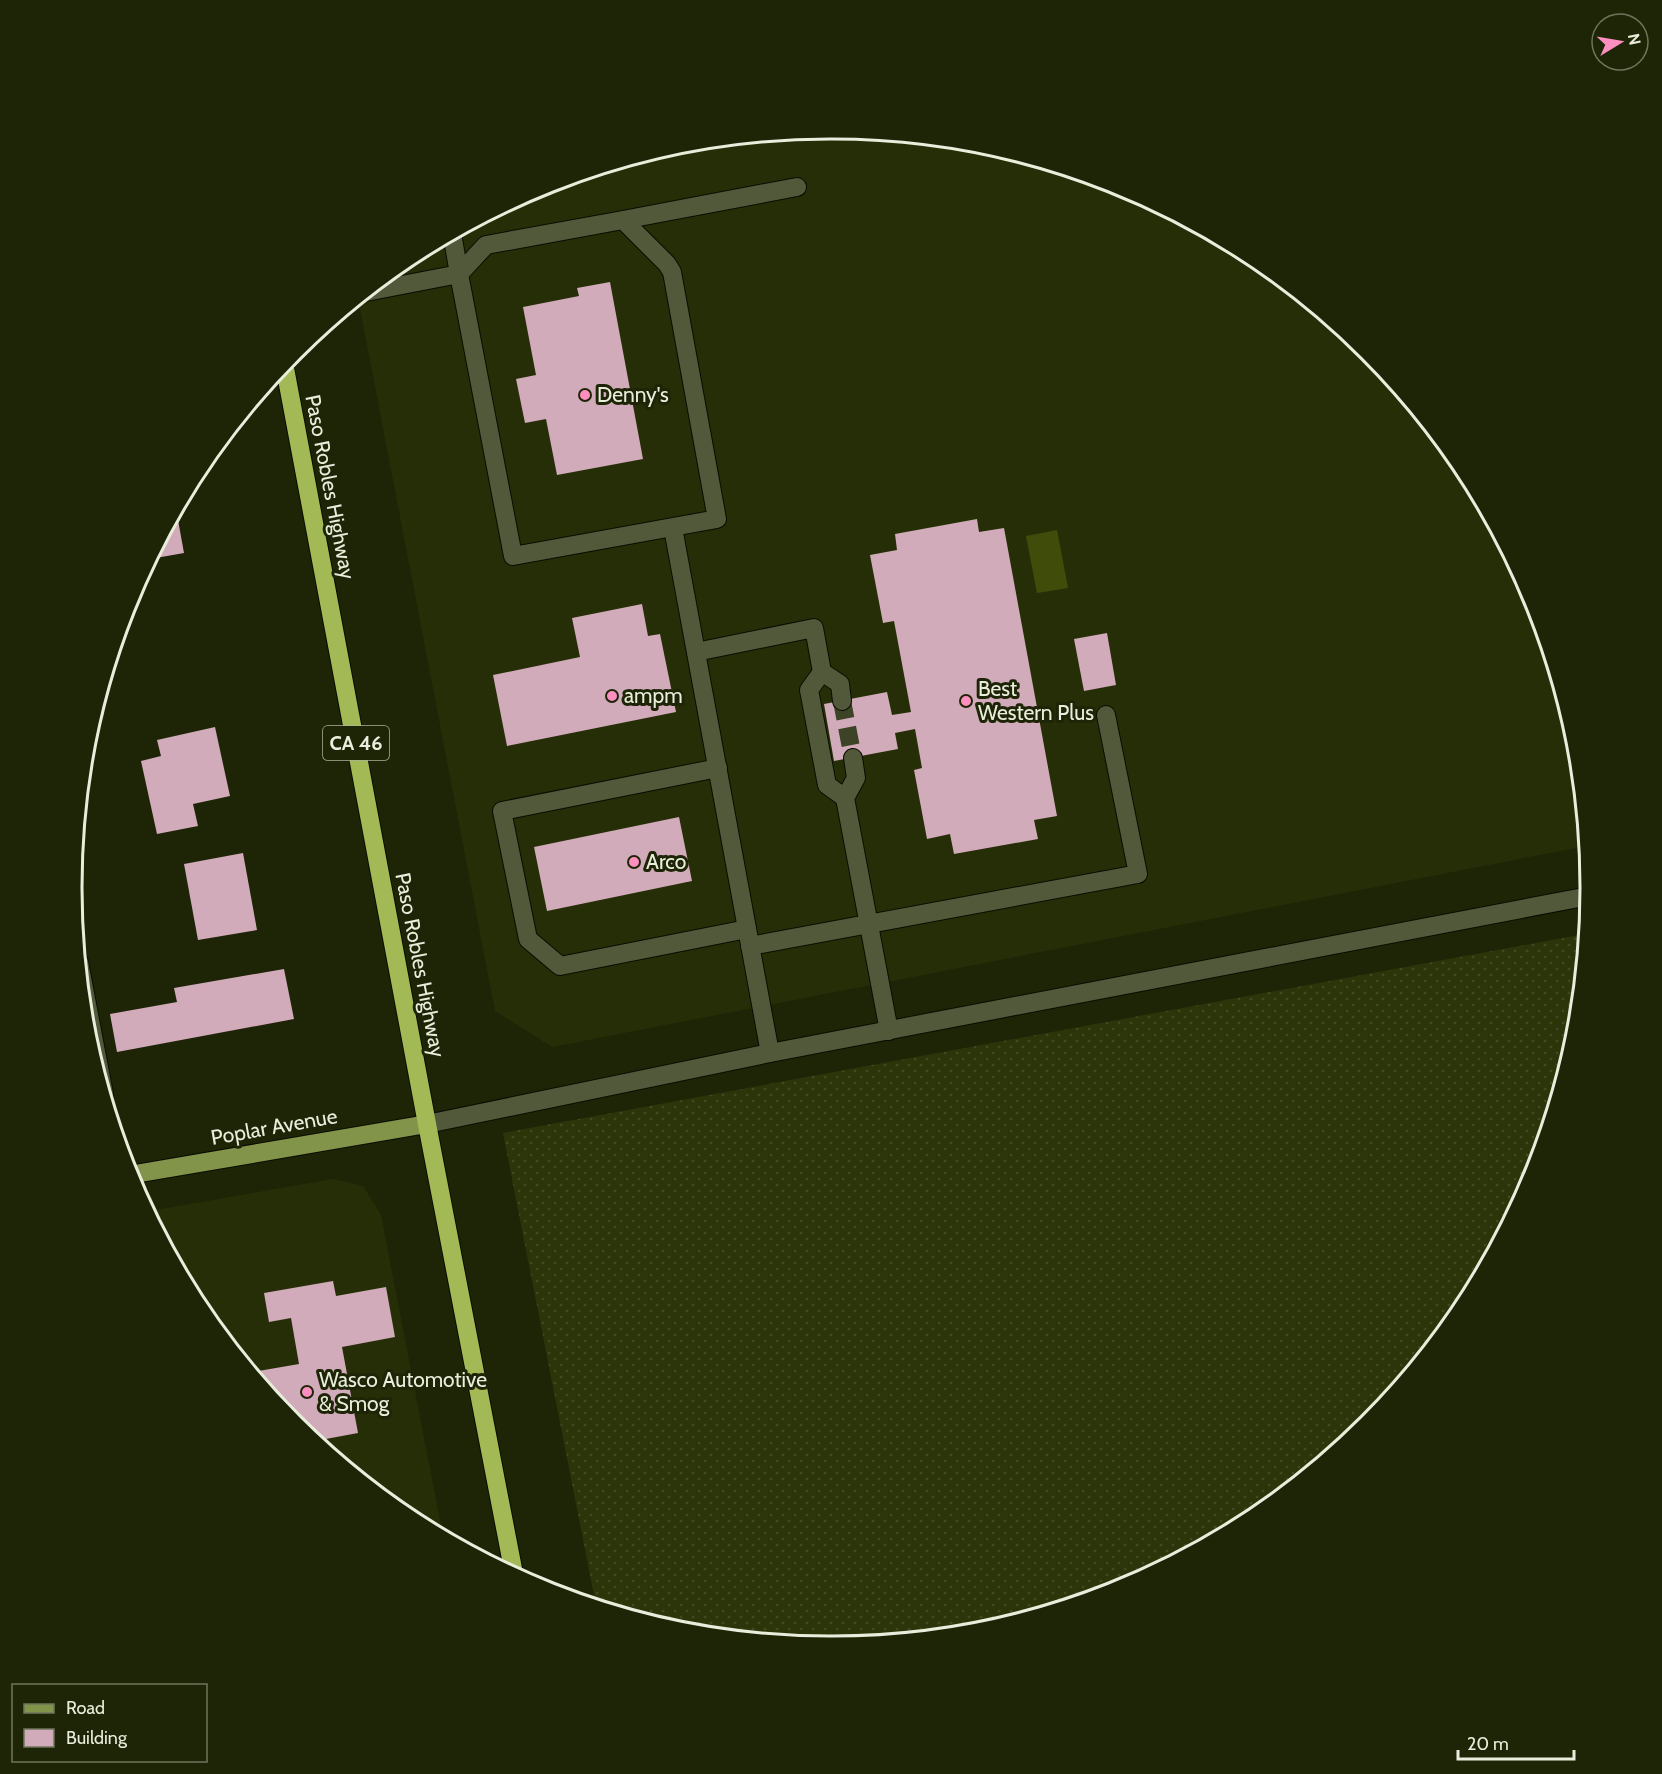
<svg xmlns="http://www.w3.org/2000/svg" width="1662" height="1774" font-family="Cabin,sans-serif">
	<style>
		.built { fill: #262e07 }
		.grass { fill: url(#grass-dots) }
		.water { fill: #404d0a }
		.building { fill: #d1abba }
		.lines { fill: none; stroke-linecap: round; stroke-linejoin: round }
		.minor-tunnel { stroke: #3c4327; stroke-width: 18; stroke-dasharray: 18 9; stroke-linecap: butt }
		.minor-casing { stroke: #090d00; stroke-width: 20 }
		.major-casing { stroke: #090d00; stroke-width: 20 }
		.highway-casing { stroke: #090d00; stroke-width: 20 }
		.minor { stroke: #51593a; stroke-width: 18 }
		.major { stroke: #82934a; stroke-width: 18 }
		.highway { stroke: #a2b955; stroke-width: 18 }
		.poi-dot { fill: #fd8ec0; stroke: #1e2507; stroke-width: 2 }
		.labels { text-anchor: middle; stroke-width: 6; stroke-linejoin: round; paint-order: stroke }
		.shield { fill: #1e2507; stroke: #acb29c; stroke-width: 1.5 }
		.shield-label { font-size: 20px; font-weight: bold; fill: #e9eedc }
		.poi-label { font-size: 21px; fill: #e9eedc; stroke: #1e2507; text-anchor: start }
		.street-label { font-size: 21px; fill: #e9eedc; stroke: #1e2507 }
		.rim { fill: none; stroke: #e9eedc; stroke-width: 3 }
	</style>
	<defs>
		<pattern id="grass-dots" width="8" height="8" patternUnits="userSpaceOnUse" patternTransform="scale(1.5)"><rect width="8" height="8" fill="#2c3509"/><path d="M2 2h.1M6 6h.1" fill="none" stroke="#404920" stroke-width="1.8" stroke-linecap="round"/></pattern>
	</defs>
	<rect width="100%" height="100%" fill="#1e2507"/>
	<g class="built">
		<polygon points="831,128 979,143 1122,186 1253,256 1368,351 1462,466 1532,597 1575,739 1586,846 552,1047 495,1011 358,298 410,256 541,186 683,143"/>
		<polygon points="333,1179 363,1186 381,1215 443,1536 409,1518 294,1423 200,1308 152,1219 150,1211"/>
	</g>
	<polygon class="grass" points="1585,934 1575,1035 1532,1178 1462,1309 1367,1424 1252,1518 1121,1588 979,1631 831,1646 683,1631 596,1605 503,1133"/>
	<polygon class="water" points="1057,530 1068,588 1037,593 1026,536"/>
	<g class="building">
		<polygon points="610,282 643,459 557,475 546,419 525,423 516,379 536,375 523,307 579,296 577,288"/>
		<polygon points="176,509 184,553 150,559"/>
		<polygon points="977,519 979,532 1004,528 1057,816 1034,820 1038,839 954,854 950,834 927,839 914,770 922,768 915,729 895,733 898,749 834,761 824,704 887,692 892,715 911,712 894,621 883,623 870,555 897,550 895,534"/>
		<polygon points="642,604 648,636 660,634 676,712 507,746 493,675 580,657 572,618"/>
		<polygon points="1107,633 1116,685 1084,691 1074,639"/>
		<polygon points="215,727 230,796 193,804 198,826 157,834 141,761 161,756 157,740"/>
		<polygon points="679,817 692,881 547,911 534,847"/>
		<polygon points="243,853 257,930 198,940 184,864"/>
		<polygon points="284,969 294,1019 117,1052 110,1014 177,1002 174,988"/>
		<polygon points="333,1281 336,1296 386,1287 395,1337 342,1347 358,1433 315,1441 294,1423 252,1372 299,1364 291,1318 269,1322 264,1293"/>
	</g>
	<g class="lines">
		<polyline class="minor-tunnel" points="842,701 853,758"/>
		<g class="minor-casing">
			<g id="minor">
				<polyline points="623,220 797,187"/>
				<polyline points="366,292 459,274 486,245 623,220 667,264 672,272 717,519 513,556 459,274 452,233"/>
				<polyline points="673,528 770,1053"/>
				<polyline points="696,652 814,628 822,672 840,684 842,701"/>
				<polyline points="822,672 809,690 827,785 845,798"/>
				<polyline points="853,758 856,778 845,798 889,1031"/>
				<polyline points="718,768 502,811 528,939 560,966 747,929"/>
				<polyline points="750,946 1138,874 1106,715"/>
				<polyline points="79,962 104,1094"/>
				<polyline points="427,1124 770,1053 1589,896"/>
			</g>
		</g>
		<g class="major-casing">
			<polyline id="major" points="129,1175 427,1124"/>
		</g>
		<g class="highway-casing">
			<polyline id="highway" points="284,363 427,1124 514,1574"/>
		</g>
		<use href="#minor" class="minor"/>
		<use href="#major" class="major"/>
		<use href="#highway" class="highway"/>
	</g>
	<g class="poi-dot">
		<circle cx="585" cy="395" r="6"/>
		<circle cx="612" cy="696" r="6"/>
		<circle cx="966" cy="701" r="6"/>
		<circle cx="634" cy="862" r="6"/>
		<circle cx="307" cy="1392" r="6"/>
	</g>
	<g class="labels">
		<rect class="shield" x="323" y="726" width="66" height="34" rx="4.5"/>
		<g class="shield-label">
			<text x="356" y="750">CA 46</text>
		</g>
		<g class="poi-label">
			<text x="597" y="402">Denny's</text>
			<text x="978" y="696">Best<tspan x="978" dy="24">Western Plus</tspan></text>
			<text x="624" y="703">ampm</text>
			<text x="646" y="869">Arco</text>
			<text x="319" y="1387">Wasco Automotive<tspan x="319" dy="24">&amp; Smog</tspan></text>
		</g>
		<g class="street-label">
			<text transform="translate(330 487) rotate(79)" y="7">Paso Robles Highway</text>
			<text transform="translate(420 965) rotate(79)" y="7">Paso Robles Highway</text>
			<text transform="translate(274 1127) rotate(-10)" y="7">Poplar Avenue</text>
		</g>
	</g>
	<path d="M0 0H1662V1774H0ZM830 139H832A748 748 0 0 1 1580 887V888A748 748 0 0 1 832 1636H830A748 748 0 0 1 82 888V887A748 748 0 0 1 830 139Z" fill="#1e2507" fill-rule="evenodd"/>
	<path class="rim" d="M830 139H832A748 748 0 0 1 1580 887V888A748 748 0 0 1 832 1636H830A748 748 0 0 1 82 888V887A748 748 0 0 1 830 139Z"/>
	<rect x="12" y="1684" width="195" height="78" fill="#1e2507" stroke="#6f755c" stroke-width="1.5"/>
	<rect x="24" y="1704" width="30" height="9" fill="#82934a" stroke="#6f755c" stroke-width="1.5"/>
	<text x="66" y="1714" font-size="18" fill="#e9eedc">Road</text>
	<rect x="24" y="1729" width="30" height="18" fill="#d1abba" stroke="#6f755c" stroke-width="1.5"/>
	<text x="66" y="1744" font-size="18" fill="#e9eedc">Building</text>
	<g transform="translate(1620 42) rotate(79)"><circle r="28" fill="#1e2507" stroke="#6f755c" stroke-width="1.5"/>
	<path d="M0-4.5L10 22L0 15L-10 22Z" fill="#fd8ec0"/>
	<text y="-9" font-size="16" font-weight="bold" text-anchor="middle" fill="#e9eedc">N</text>
	</g>
	<path d="M1458 1750v9h116v-9" fill="none" stroke="#e9eedc" stroke-width="3"/>
	<text x="1467" y="1750" font-size="18" fill="#e9eedc" stroke="#1e2507" stroke-width="4.5" paint-order="stroke">20 m</text>
</svg>
